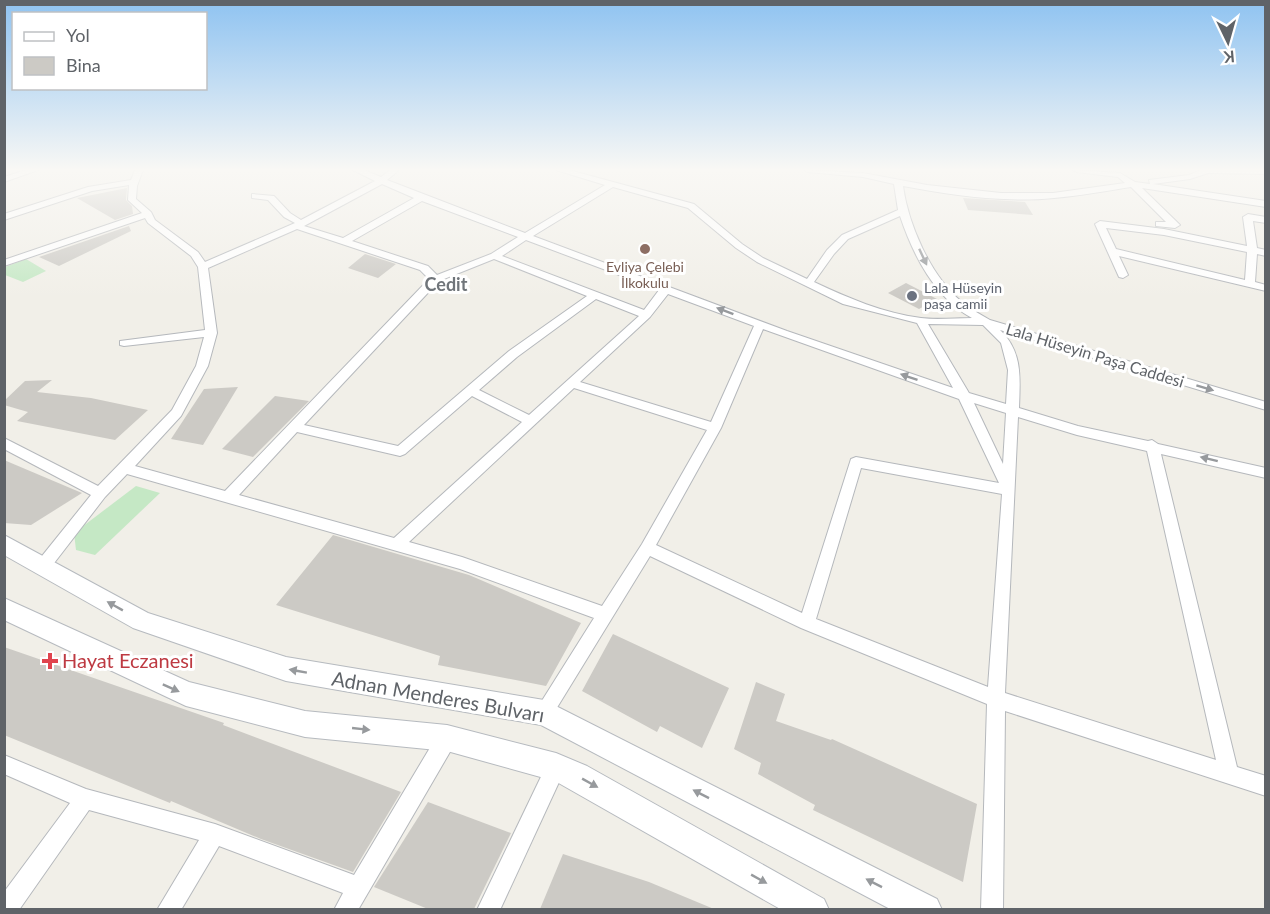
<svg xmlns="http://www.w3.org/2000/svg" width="1270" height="914" font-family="Lato,sans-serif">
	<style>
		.green { fill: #c5e8c5 }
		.building { fill: #cccac5 }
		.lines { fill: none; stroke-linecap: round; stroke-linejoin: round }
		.street-casing { stroke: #b5b8bc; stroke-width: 2 }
		.secondary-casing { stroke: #b6babf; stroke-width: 2 }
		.street { fill: #fff; fill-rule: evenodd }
		.secondary { fill: #fff; fill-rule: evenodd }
		.oneway { fill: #979a9d }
		.education-dot { fill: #8d6e63; stroke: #fff; stroke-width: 2 }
		.worship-dot { fill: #6b7280; stroke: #fff; stroke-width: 2 }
		.health-dot { fill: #e0444e; stroke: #fff; stroke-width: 2 }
		.labels { text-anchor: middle; stroke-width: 6; stroke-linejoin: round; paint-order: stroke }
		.far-education-label { font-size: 14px; fill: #785e54; stroke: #fff }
		.far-worship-label { font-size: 14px; fill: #5b616d; stroke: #fff; text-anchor: start }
		.street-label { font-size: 16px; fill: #5f6368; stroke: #fff }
		.far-district-label { font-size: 18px; font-weight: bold; fill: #70757a; stroke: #fff }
		.near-health-label { font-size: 20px; fill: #be3a42; stroke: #fff; text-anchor: start }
		.near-street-label { font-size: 20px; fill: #5f6368; stroke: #fff }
	</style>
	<rect width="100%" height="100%" fill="#f1efe8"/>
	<g class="green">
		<polygon points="26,259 46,271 23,282 5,275 5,267"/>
		<polygon points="136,486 160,493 95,555 76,550 74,533"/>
	</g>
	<g class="building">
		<polygon points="127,188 126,200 132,206 133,214 115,220 77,198"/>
		<polygon points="963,198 1025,202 1033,215 968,210"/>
		<polygon points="129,226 131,231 59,266 39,257"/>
		<polygon points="365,254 396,264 378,278 348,268"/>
		<polygon points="906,283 937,299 919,309 888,293"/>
		<polygon points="52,380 37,392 91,398 148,410 115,440 17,421 28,412 4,405 4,401 25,381"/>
		<polygon points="238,387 203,445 171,439 204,389"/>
		<polygon points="275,396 309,401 253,457 222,449"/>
		<polygon points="4,460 82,493 31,525 4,523"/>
		<polygon points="333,535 469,575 581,623 546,686 438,665 440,656 276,605"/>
		<polygon points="613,634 729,688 702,748 660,726 657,732 582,691"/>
		<polygon points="4,647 224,723 223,725 401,792 353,872 261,839 171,801 170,803 4,735"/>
		<polygon points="756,682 785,694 776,721 831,740 832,739 977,804 963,882 813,810 815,805 758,774 761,763 734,749"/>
		<polygon points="428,802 511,833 474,909 428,909 374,887"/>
		<polygon points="563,854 649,882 714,909 540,909"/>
	</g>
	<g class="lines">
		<g class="street-casing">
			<g id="street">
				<polygon points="26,170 38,170 4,182 4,177"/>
				<path d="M135 170H143L137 186 136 199 151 212 155 220 198 252 205 262 295 223 284 217 268 200 252 198V194L274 196 290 213 301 220 375 181 353 170H364L381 177 390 170H399L387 180 525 233 605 185 556 170H569L694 204 742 244 763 258 807 279 827 250 842 235 898 210 894 184 863 177 808 172 804 170 863 173 927 185 1001 193H1053L1125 183 1118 177 1077 172 1073 170 1120 173 1135 182 1150 184 1149 180 1189 175 1201 170H1266V174L1208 173 1190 179 1153 184 1266 201V207L1142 188 1178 223 1180 225 1175 228 1156 226V222H1166L1131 187C1105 191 1079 196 1054 198 1004 203 951 195 903 186 908 224 931 277 962 302 970 309 980 314 990 320L1266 402V410L1000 330C1023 352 1020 378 1019 408L1078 426 1148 441 1152 440 1158 444 1266 468V478L1161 454 1237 767 1266 776V796L1005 711 1003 910H981L987 704 801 628 650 556 550 719 544 722 538 719 535 713 538 707 594 618 460 569 127 474 105 497 48 571 43 572 38 571 35 566 38 561 91 495 4 449V438L98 486 172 410 196 366 204 337 124 346 120 345V341L205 330 198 267 191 256 148 223 145 218 4 266V260L142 213 128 200 129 185 92 191 4 220V214L88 187 131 180ZM382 184 414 198 343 238 304 226ZM613 187 688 208 736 248 757 262 843 304 917 323 953 388 787 331 533 236ZM422 201 518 237 491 254 437 275 428 266 352 241ZM900 216C913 255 935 298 972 318 955 318 937 320 921 318 883 313 848 298 814 282L834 254 848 239ZM297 229 420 270 429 279 225 491 135 466 181 416 208 366 217 333 208 268ZM526 240 659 290 644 310 502 256ZM494 259 587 296 509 351 398 446 304 425 439 281ZM668 294 754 326 711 422 580 382 650 317ZM596 299 639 316 529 415 479 390 517 357ZM928 324 983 325 1001 343 1008 370 1006 404 969 393ZM763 329 959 399 999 483 856 457 851 459 802 613 656 545 721 428ZM574 388 707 430 642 544 602 606 462 557 409 542ZM472 396 522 422 394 538 239 495 297 432 400 456 405 454ZM974 403 1006 413 1003 464ZM1018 417 1077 435 1147 451 1216 760 1005 693ZM861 468 1002 494 988 687 816 619Z"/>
				<path d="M1248 214 1266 217V223L1253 221 1257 248 1266 250V256L1257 254 1255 282 1266 285V291L1119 256 1128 275 1123 278 1119 277 1095 224 1100 221 1164 229 1247 246 1243 217ZM1106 228 1164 235 1247 252 1245 280 1116 249Z"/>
				<polygon points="447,729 454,731 456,738 454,745 358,910 334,910 343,893 219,846 181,910 157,910 199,840 89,810 19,910 4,910 4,892 70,803 4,774 4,755 86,789 215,824 354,875 440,731"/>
				<polygon points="556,757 563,760 566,767 500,910 477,910 549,760"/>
			</g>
		</g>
		<g class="secondary-casing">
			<g id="secondary">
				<polygon points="4,535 148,613 286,657 544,700 937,899 942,910 892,910 541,725 286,681 133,628 4,555"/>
				<polygon points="4,598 189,682 305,711 447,725 556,753 587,766 824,899 829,910 782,910 555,781 447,751 305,737 186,706 4,620"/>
			</g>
		</g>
		<use href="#street" class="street"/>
		<use href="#secondary" class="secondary"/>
	</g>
	<defs><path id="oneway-solid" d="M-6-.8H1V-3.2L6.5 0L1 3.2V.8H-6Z" transform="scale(1.5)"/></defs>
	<g class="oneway">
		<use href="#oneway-solid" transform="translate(923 257) rotate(65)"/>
		<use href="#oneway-solid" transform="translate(725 311) rotate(-159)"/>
		<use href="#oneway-solid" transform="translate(909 377) rotate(-161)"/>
		<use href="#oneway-solid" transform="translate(1205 388) rotate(17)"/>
		<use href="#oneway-solid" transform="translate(1209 459) rotate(-166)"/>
		<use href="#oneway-solid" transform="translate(115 606) rotate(-151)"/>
		<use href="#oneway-solid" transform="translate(298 671) rotate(-170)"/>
		<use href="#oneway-solid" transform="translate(171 688) rotate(24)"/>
		<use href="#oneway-solid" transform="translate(361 729) rotate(6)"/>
		<use href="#oneway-solid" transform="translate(590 783) rotate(29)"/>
		<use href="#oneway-solid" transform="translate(701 794) rotate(-153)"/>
		<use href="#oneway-solid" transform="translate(759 879) rotate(29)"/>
		<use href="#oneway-solid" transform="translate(874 883) rotate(-153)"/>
	</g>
	<linearGradient id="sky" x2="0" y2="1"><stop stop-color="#8fc3f1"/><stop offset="0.57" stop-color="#f9f8f5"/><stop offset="1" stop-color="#f9f8f5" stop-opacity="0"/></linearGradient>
	<rect width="1270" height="298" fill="url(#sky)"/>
	<circle class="education-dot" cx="645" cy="249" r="6"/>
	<circle class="worship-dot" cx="912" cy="296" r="6"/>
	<path class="health-dot" d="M47 652h6v6h6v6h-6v6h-6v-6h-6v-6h6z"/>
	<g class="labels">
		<g class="far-education-label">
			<text x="645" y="272">Evliya Çelebi<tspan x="645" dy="16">İlkokulu</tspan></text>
		</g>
		<g class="far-worship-label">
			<text x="924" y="293">Lala Hüseyin<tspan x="924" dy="16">paşa camii</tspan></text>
		</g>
		<g class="street-label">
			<text transform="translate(1095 355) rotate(17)" y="6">Lala Hüseyin Paşa Caddesi</text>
		</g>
		<g class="far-district-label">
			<text x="446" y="291">Cedit</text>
		</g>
		<g class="near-health-label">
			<text x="62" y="668">Hayat Eczanesi</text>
		</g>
		<g class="near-street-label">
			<text transform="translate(438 697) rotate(10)" y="7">Adnan Menderes Bulvarı</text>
		</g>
	</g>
	<rect width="1270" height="914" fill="none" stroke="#5f6368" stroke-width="12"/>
	<rect x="12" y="12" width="195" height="78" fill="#ffffff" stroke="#bfc1c3" stroke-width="1.5"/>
	<rect x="24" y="32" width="30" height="9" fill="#ffffff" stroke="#bfc1c3" stroke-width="1.5"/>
	<text x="66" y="42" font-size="18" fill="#5f6368">Yol</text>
	<rect x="24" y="57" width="30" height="18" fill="#cccac5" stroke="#bfc1c3" stroke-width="1.5"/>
	<text x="66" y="72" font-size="18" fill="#5f6368">Bina</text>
	<g transform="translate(1228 42) rotate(175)" stroke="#ffffff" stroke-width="4.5" paint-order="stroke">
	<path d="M0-4.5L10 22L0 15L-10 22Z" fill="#5f6368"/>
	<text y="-9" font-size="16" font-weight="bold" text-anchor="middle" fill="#5f6368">K</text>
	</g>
</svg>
